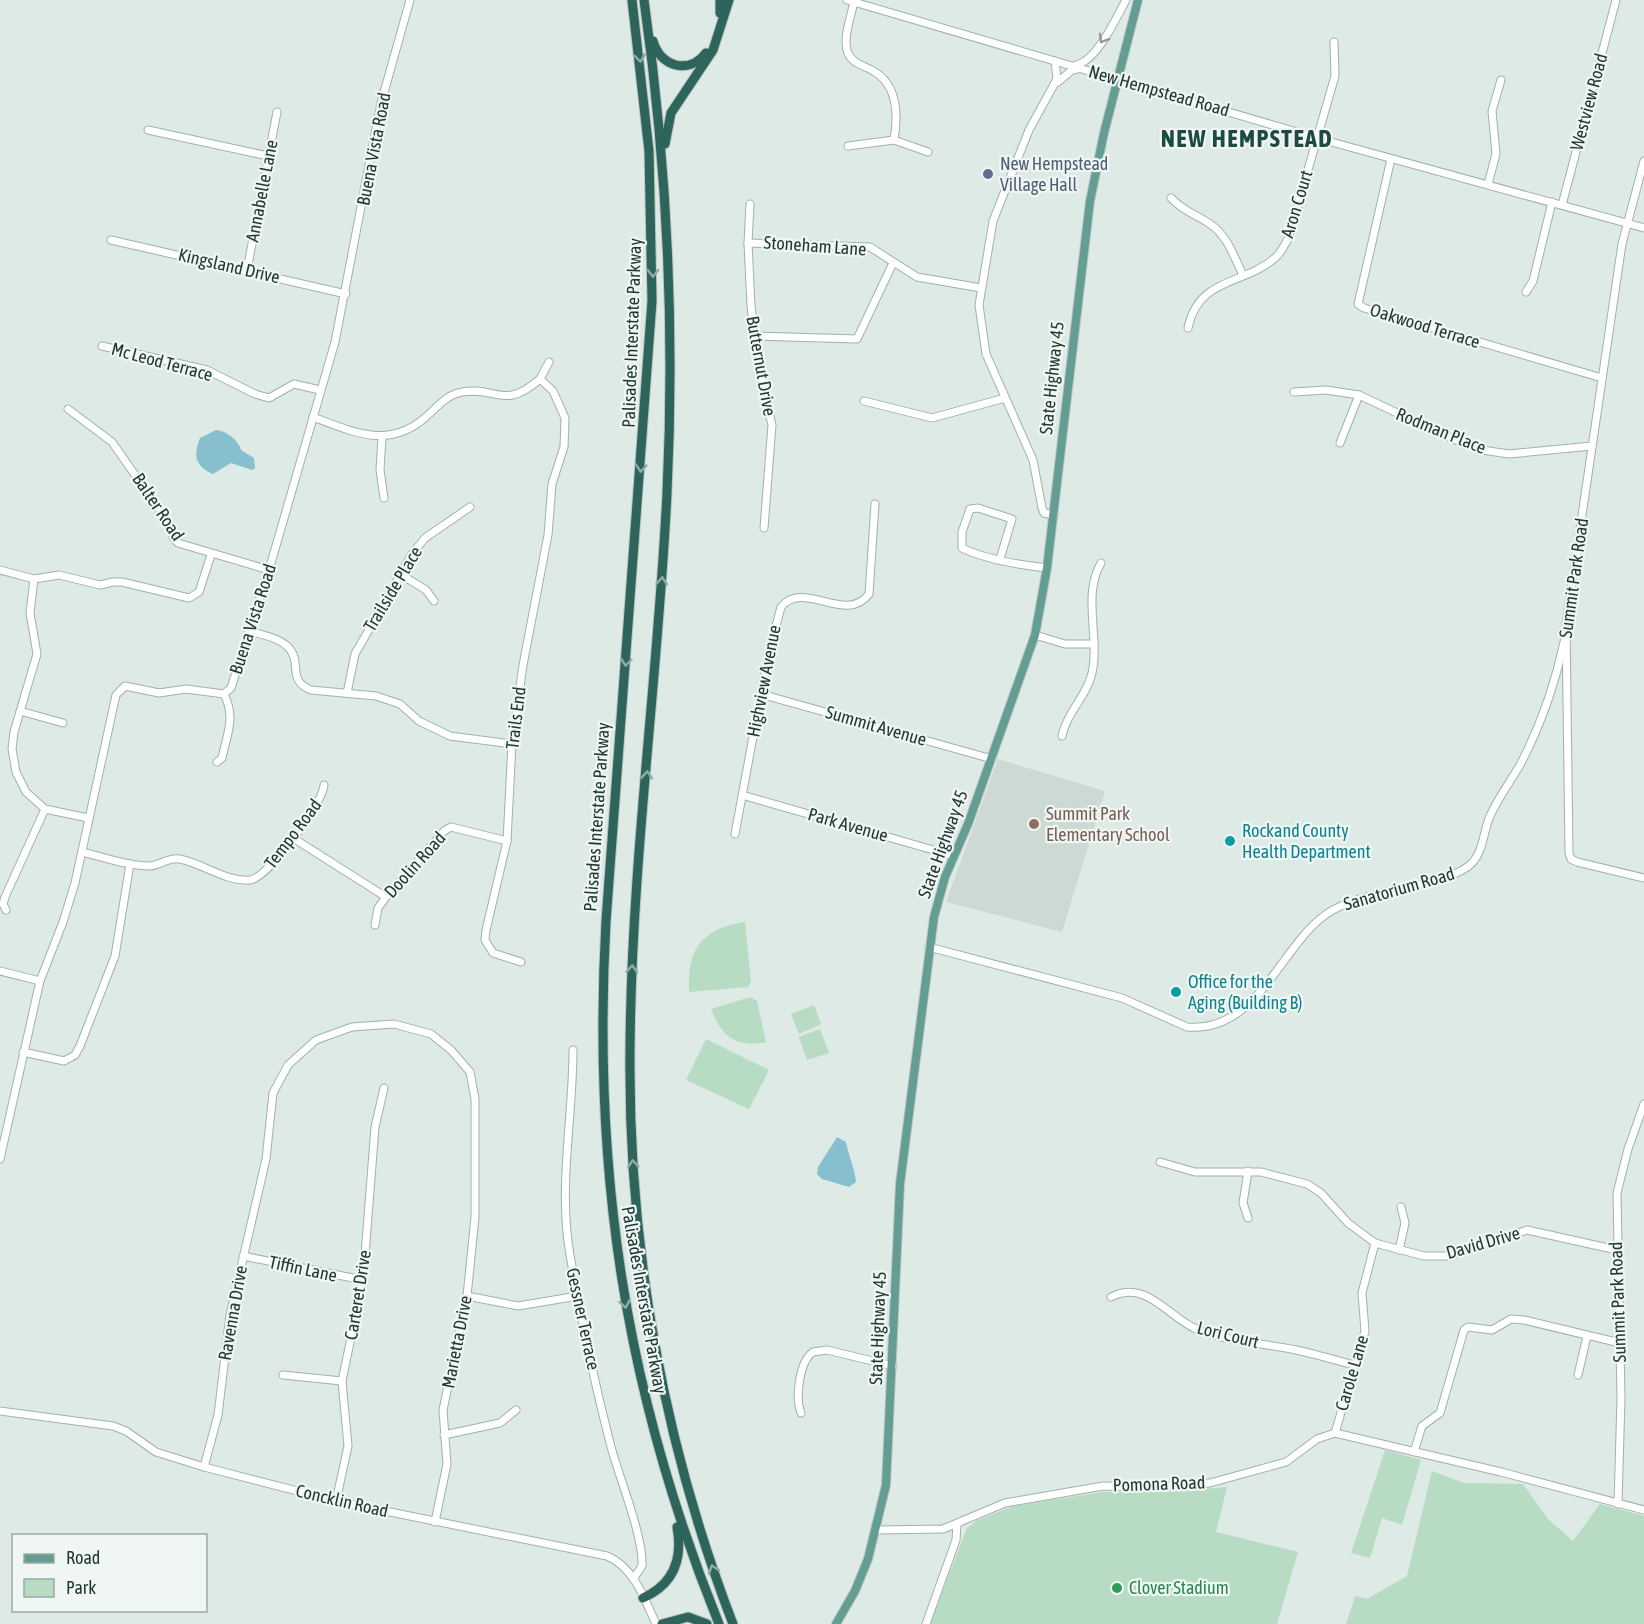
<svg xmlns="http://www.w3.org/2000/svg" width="1644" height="1624" font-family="'Asap Condensed',sans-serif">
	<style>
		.built { fill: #cdd9d4 }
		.green { fill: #b7dbc3 }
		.water { fill: #87bfce }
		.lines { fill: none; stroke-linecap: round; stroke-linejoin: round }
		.minor-casing { stroke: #a1b1ac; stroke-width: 9 }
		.major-casing { stroke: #bcc4c2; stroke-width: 10 }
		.highway-casing { stroke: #bcc4c2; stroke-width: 11 }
		.minor { stroke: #fff; stroke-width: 7 }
		.major { stroke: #649e93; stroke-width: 8 }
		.highway { stroke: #2d645c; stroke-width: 9 }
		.oneway { stroke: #909c9a }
		.oneway2 { stroke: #8eada8 }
		.service-dot { fill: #5c6f8a; stroke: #eff6f3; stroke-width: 2 }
		.education-dot { fill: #8d6e63; stroke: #eff6f3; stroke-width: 2 }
		.culture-dot { fill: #0f9aa8; stroke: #eff6f3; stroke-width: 2 }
		.leisure-dot { fill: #2e9e5b; stroke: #eff6f3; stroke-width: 2 }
		.labels { text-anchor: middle; stroke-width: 4.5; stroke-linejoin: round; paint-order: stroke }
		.street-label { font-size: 18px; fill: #203934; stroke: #eff6f3 }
		.service-label { font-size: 18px; fill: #4e5e75; stroke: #eff6f3; text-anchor: start }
		.education-label { font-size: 18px; fill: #785e54; stroke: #eff6f3; text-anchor: start }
		.culture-label { font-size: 18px; fill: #0d838f; stroke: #eff6f3; text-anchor: start }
		.leisure-label { font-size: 18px; fill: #27864d; stroke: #eff6f3; text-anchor: start }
		.district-label { font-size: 24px; font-weight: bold; letter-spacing: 1.5px; fill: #1d4a42; stroke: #eff6f3 }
	</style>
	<rect width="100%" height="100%" fill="#deeae5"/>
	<polygon class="built" points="998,759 1105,791 1062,932 946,902"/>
	<g class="green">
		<path d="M745 922 751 982 748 987 689 992C687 949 701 929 745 922Z"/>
		<path d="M750 997 757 1001 766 1042C737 1048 721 1037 711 1009Z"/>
		<polygon points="814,1005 821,1024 799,1034 791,1014"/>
		<polygon points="820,1029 829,1053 807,1060 799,1037"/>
		<polygon points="706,1039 769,1070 749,1109 686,1080"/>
		<polygon points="1385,1450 1421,1460 1402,1525 1382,1518 1370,1558 1351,1553"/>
		<polygon points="1432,1471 1464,1483 1523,1484 1548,1519 1573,1541 1600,1504 1644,1516 1644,1624 1346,1624 1355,1596 1367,1599 1407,1576"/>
		<polygon points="1227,1487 1216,1532 1298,1552 1277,1624 930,1624 963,1538 967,1528 976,1521 1013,1506 1103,1492 1167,1492"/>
	</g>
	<g class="water">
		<path d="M216 430C227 431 238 440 241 450L254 458 255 468 252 470 231 463 213 474C195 466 193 456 200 438Z"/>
		<path d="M837 1137 846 1142C848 1153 856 1173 856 1182L849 1187 822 1179 817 1174 818 1167Z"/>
	</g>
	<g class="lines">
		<g class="minor-casing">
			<g id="minor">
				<polyline points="847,0 1317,138 1644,228"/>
				<path d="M854 2C851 16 842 40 848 53 852 64 866 66 875 72 898 86 898 116 894 140"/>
				<path d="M1076 65C1097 61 1116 18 1126 0"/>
				<polyline points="1058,82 1072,70 1078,69"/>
				<polyline points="148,130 268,156"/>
				<polyline points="848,146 894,140 928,152"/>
				<polyline points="1391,159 1358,304 1364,308 1602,378"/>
				<polyline points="1644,161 1622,244 1566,624 1569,853 1571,859 1577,862 1644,878"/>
				<polyline points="1488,184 1496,154 1492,111 1501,80"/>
				<path d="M1171 198C1187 214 1194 213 1210 224 1227 235 1234 257 1243 275"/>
				<polyline points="750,204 748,243 751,306 758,364 772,425 764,528"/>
				<polyline points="1562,205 1616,0"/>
				<polyline points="111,240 346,294"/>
				<polyline points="748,243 870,247 917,277 981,288"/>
				<polyline points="247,270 277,112"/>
				<polyline points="1526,292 1533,281 1552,202"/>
				<path d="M1188 328C1199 275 1247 286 1278 255 1282 250 1285 244 1288 239L1335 76 1334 42"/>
				<polyline points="754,336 857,339 893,263"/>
				<polyline points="102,346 207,370 255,394 269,398 294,384 320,390"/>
				<polyline points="540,379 549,362"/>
				<polyline points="1294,392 1326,390 1359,395 1448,437 1482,450 1509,454 1592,446"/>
				<polyline points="864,401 932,418 1005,398"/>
				<polyline points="68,409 112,442 168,522 173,537 178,543 269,570"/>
				<path d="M313 417C355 433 391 450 428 415 438 406 448 394 462 392 497 386 503 411 540 379L553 391 565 418 564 447 552 484 548 535 523 665 512 744 507 841 486 930 485 940 493 953 521 962"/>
				<polyline points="382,437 380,470 384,498"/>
				<polyline points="1340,443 1359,395"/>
				<polyline points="1054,515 1044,513 1042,508 1033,460 986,354 979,305 993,221 1029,130 1057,79 1055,61"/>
				<path d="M1000 559 1012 519 978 508 970 509 962 532V548C987 560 1020 565 1047 568"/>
				<polyline points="0,570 34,579 59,575 100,585 113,582 122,582 189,598 199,592 211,555"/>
				<polyline points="400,574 426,590 434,601"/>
				<polyline points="34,579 30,613 37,654 14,732 12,749 16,772 26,792 45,809 88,818"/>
				<path d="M249 631C262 635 278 637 288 647 303 662 286 680 311 690L376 696 400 704 419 721 450 736 512 744"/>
				<polyline points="1035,635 1065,644 1094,644"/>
				<polyline points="347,693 355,654 412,554 425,538 470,507"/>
				<polyline points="761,694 992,759"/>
				<polyline points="20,711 63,723"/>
				<path d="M1062 736C1067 712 1087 696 1092 673 1100 638 1082 595 1101 563"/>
				<path d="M217 762 222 758C227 734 236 718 224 694"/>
				<polyline points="742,795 954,856"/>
				<path d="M735 834 768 656 781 607C804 579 846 625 869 594L875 504"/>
				<polyline points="293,838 386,897"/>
				<path d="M82 852C104 857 127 866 150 866 160 865 169 857 180 859 204 864 226 882 250 880 267 879 324 802 324 785"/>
				<polyline points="6,910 3,904 5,897 45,809"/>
				<polyline points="375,925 378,908 386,897 444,831 451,827 507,841"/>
				<path d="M929 947 1122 998 1187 1027C1257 1033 1279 949 1325 915 1363 887 1450 888 1473 862 1484 849 1483 832 1490 816 1498 798 1510 782 1520 765 1540 727 1555 684 1564 642"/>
				<polyline points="0,971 40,981"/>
				<path d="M573 1050C573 1118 558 1187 570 1255 581 1318 594 1381 610 1443 618 1475 644 1537 642 1566L633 1579"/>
				<polyline points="23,1052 64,1061 75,1055 80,1046 115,956 130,864"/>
				<polyline points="0,1159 40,981 63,922 75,883 116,695 125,686 159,693 186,689 224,694 231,688 269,570 335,342 381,103 410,0"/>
				<polyline points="1160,1162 1195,1172 1261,1172 1307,1184 1321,1193 1348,1223 1375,1243 1424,1256 1450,1256 1527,1230 1617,1250"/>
				<polyline points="1248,1218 1243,1203 1248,1171"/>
				<polyline points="1399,1250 1405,1223 1401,1207"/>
				<polyline points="243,1256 363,1280"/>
				<polyline points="467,1296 518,1306 578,1296"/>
				<path d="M1111 1297C1146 1279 1167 1316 1196 1329 1227 1342 1263 1343 1296 1350 1315 1354 1335 1360 1354 1365"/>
				<polyline points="283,1375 342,1381"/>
				<polyline points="1578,1375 1587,1336"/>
				<path d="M0 1411 113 1426 126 1431 156 1452 204 1467 336 1501 607 1556C634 1567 645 1600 656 1624"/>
				<path d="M801 1413C795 1398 799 1362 813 1352L827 1350 893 1366"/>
				<polyline points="1335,1433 1365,1331 1362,1293 1375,1243"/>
				<polyline points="444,1435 500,1423 516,1410"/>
				<polyline points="1414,1452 1422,1426 1440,1413 1464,1330 1468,1327 1492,1330 1511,1319 1524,1320 1620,1343"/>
				<polyline points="204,1467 218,1415 230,1315 266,1159 273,1093 288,1065 316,1040 352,1027 394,1024 431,1034 451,1050 470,1072 475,1099 475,1217 467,1296 443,1410 447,1464 435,1522"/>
				<polyline points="336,1501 348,1446 342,1381 363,1280 375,1127 384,1088"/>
				<polyline points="1618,1504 1621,1398 1617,1193 1628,1149 1644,1104"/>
				<polyline points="877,1530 943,1529 1005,1503 1103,1486 1159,1487 1210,1483 1286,1462 1317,1439 1335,1433 1501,1472 1644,1510"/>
				<polyline points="926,1624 956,1540 957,1525"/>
			</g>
		</g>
		<g class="major-casing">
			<polyline id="major" points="836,1624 855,1591 868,1559 886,1485 900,1184 934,917 945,877 968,824 1035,635 1047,568 1090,201 1104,133 1138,0"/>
		</g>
		<g class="highway-casing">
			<g id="highway">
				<path d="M632 0 649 151 652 301 606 921C592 1171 625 1392 719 1624"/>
				<path d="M644 0C667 163 675 328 667 493 658 679 631 865 630 1052 628 1247 663 1442 733 1624"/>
				<polyline points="720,0 720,13"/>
				<path d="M653 41C660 67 689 75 706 53"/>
				<polyline points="665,144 671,113 713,50 729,0"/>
				<path d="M643 1598C674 1584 683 1559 677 1527"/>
				<polyline points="662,1624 688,1617 707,1624"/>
			</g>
		</g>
		<use href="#minor" class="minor"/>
		<use href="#major" class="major"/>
		<use href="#highway" class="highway"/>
	</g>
	<defs><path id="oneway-chevron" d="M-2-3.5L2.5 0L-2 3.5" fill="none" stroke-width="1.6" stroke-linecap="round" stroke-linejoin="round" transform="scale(1.5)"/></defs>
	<use class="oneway" href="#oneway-chevron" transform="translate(1103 39) rotate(121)"/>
	<g class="oneway2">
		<use href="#oneway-chevron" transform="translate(640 58) rotate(83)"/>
		<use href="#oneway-chevron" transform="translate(653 273) rotate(90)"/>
		<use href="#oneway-chevron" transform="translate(641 468) rotate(95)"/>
		<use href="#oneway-chevron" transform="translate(662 581) rotate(-86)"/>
		<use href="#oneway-chevron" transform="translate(626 662) rotate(95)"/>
		<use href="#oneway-chevron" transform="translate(647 775) rotate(-86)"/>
		<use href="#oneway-chevron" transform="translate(632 969) rotate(-87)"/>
		<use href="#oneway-chevron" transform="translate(633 1164) rotate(-94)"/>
		<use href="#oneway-chevron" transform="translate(625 1304) rotate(80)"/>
		<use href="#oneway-chevron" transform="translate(713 1569) rotate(-109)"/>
	</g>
	<circle class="service-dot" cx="988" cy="174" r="6"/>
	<circle class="education-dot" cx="1034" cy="824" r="6"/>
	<g class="culture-dot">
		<circle cx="1230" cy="841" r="6"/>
		<circle cx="1176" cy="992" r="6"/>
	</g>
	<circle class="leisure-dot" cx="1117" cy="1588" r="6"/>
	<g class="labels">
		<g class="street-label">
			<text transform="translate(1159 91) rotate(16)" y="6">New Hempstead Road</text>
			<text transform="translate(1589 102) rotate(-75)" y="6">Westview Road</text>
			<text transform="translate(374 149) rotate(-79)" y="6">Buena Vista Road</text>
			<text transform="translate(262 191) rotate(-79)" y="6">Annabelle Lane</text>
			<text transform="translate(1297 204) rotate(-73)" y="6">Aron Court</text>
			<text transform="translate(815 246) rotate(4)" y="6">Stoneham Lane</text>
			<text transform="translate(229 266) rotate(13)" y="6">Kingsland Drive</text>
			<text transform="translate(1425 326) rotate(17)" y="6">Oakwood Terrace</text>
			<text transform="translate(632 333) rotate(-88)" y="6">Palisades Interstate Parkway</text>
			<text transform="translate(162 362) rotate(15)" y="6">Mc Leod Terrace</text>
			<text transform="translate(761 366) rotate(80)" y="6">Butternut Drive</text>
			<text transform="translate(1052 378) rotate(-84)" y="6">State Highway 45</text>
			<text transform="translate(1441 431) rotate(22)" y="6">Rodman Place</text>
			<text transform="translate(158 507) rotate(56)" y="6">Balter Road</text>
			<text transform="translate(1574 578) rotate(-82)" y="6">Summit Park Road</text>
			<text transform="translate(393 589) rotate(-59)" y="6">Trailside Place</text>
			<text transform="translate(253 619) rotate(-72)" y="6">Buena Vista Road</text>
			<text transform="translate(764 681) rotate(-79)" y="6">Highview Avenue</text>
			<text transform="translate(516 718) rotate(-83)" y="6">Trails End</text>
			<text transform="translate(876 726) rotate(16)" y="6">Summit Avenue</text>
			<text transform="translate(597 817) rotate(-86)" y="6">Palisades Interstate Parkway</text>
			<text transform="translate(848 825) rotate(16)" y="6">Park Avenue</text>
			<text transform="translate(293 834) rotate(-53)" y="6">Tempo Road</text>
			<text transform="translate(943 844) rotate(-70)" y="6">State Highway 45</text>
			<text transform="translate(415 865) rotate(-48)" y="6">Doolin Road</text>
			<text transform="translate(1399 889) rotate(-16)" y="6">Sanatorium Road</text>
			<text transform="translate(1483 1243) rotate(-16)" y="6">David Drive</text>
			<text transform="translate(303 1269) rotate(12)" y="6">Tiffin Lane</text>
			<text transform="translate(358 1295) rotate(-81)" y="6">Carteret Drive</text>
			<text transform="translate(644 1300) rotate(80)" y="6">Palisades Interstate Parkway</text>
			<text transform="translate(1618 1302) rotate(-92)" y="6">Summit Park Road</text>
			<text transform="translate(233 1313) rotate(-80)" y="6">Ravenna Drive</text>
			<text transform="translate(583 1319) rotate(78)" y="6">Gessner Terrace</text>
			<text transform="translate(878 1328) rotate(-88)" y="6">State Highway 45</text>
			<text transform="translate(1228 1335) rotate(14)" y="6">Lori Court</text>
			<text transform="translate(457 1342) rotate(-79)" y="6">Marietta Drive</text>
			<text transform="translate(1352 1373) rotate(-74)" y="6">Carole Lane</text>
			<text transform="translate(1159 1484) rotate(-2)" y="6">Pomona Road</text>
			<text transform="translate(342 1501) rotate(13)" y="6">Concklin Road</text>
		</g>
		<g class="service-label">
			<text x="1000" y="170">New Hempstead<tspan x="1000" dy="21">Village Hall</tspan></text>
		</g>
		<g class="education-label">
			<text x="1046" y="820">Summit Park<tspan x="1046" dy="21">Elementary School</tspan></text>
		</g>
		<g class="culture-label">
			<text x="1242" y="837">Rockand County<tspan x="1242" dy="21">Health Department</tspan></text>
			<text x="1188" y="988">Office for the<tspan x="1188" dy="21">Aging (Building B)</tspan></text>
		</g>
		<g class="leisure-label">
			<text x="1129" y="1594">Clover Stadium</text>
		</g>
		<g class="district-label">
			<text x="1247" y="147">NEW HEMPSTEAD</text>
		</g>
	</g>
	<rect x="12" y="1534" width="195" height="78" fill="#eff6f3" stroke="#9caaa7" stroke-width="1.5"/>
	<rect x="24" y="1554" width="30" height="9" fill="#649e93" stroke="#9caaa7" stroke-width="1.5"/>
	<text x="66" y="1564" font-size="18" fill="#203934">Road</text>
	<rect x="24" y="1579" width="30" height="18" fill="#b7dbc3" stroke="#9caaa7" stroke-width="1.5"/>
	<text x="66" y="1594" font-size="18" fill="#203934">Park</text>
</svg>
